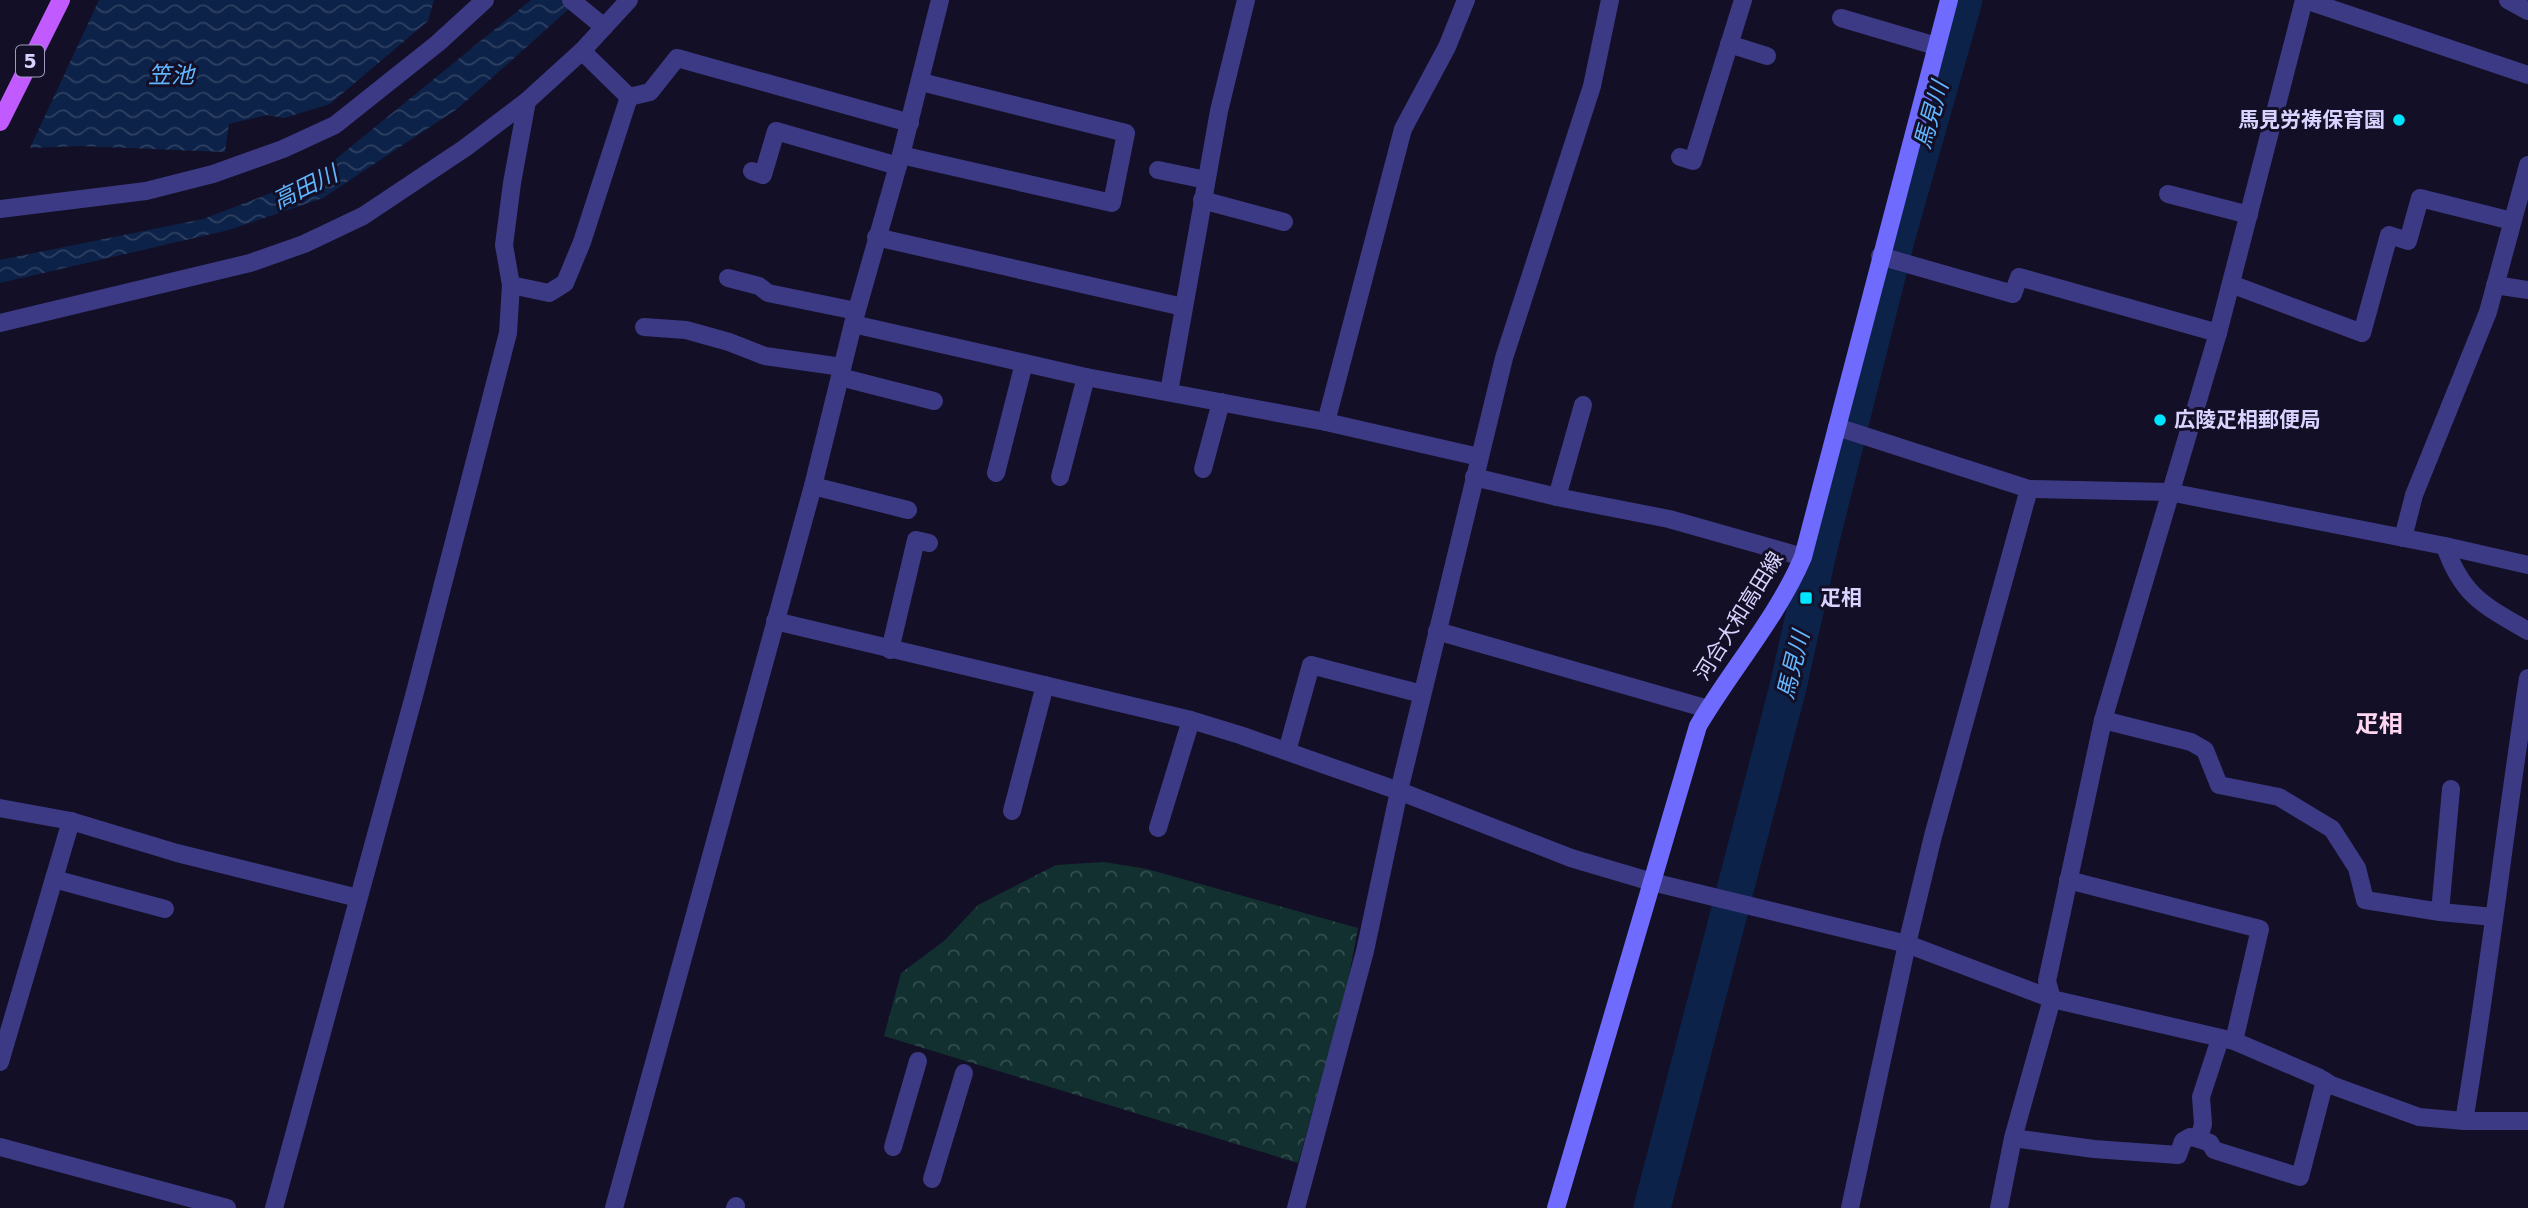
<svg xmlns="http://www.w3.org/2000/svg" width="2528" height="1208" font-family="'DejaVu Sans','Noto Sans JP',sans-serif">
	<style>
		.forest { fill: url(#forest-crowns) }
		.water { fill: url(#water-waves) }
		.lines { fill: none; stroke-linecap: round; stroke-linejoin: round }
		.river { stroke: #0c2248; stroke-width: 37 }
		.minor { stroke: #3d3a85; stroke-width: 18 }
		.tertiary { stroke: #3d3a85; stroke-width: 18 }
		.secondary { stroke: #6f6bff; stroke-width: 18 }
		.primary { stroke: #c25bff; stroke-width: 18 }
		.poi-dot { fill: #00e5ff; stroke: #130f26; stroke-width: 2.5 }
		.labels { text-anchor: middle; stroke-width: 6; stroke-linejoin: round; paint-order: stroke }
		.shield { fill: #130f26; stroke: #9e99be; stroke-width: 2 }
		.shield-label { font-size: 19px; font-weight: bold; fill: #d9d4ff }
		.poi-label { font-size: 21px; font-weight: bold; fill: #d9d4ff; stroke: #130f26; text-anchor: start }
		.street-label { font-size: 21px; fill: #d9d4ff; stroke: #130f26 }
		.water-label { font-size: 23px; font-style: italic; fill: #62b6ff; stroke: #130f26 }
		.quarter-label { font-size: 24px; font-weight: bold; fill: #ffd6f0; stroke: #130f26 }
	</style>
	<defs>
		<pattern id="forest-crowns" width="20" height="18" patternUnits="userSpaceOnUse" patternTransform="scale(1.75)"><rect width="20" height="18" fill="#12302f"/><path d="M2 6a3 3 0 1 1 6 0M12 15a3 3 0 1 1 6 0" fill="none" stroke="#344d4e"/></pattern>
		<pattern id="water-waves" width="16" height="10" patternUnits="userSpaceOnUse" patternTransform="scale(1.75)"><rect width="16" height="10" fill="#0c2248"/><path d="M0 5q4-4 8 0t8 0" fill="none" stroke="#2f4163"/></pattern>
	</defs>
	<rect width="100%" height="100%" fill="#130f26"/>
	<polygon class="forest" points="1104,862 1147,869 1358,928 1346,992 1298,1163 884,1036 901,973 944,941 978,905 1056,865"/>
	<g class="water">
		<polygon points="99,0 434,0 428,21 330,104 284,118 267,115 229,124 225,152 79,146 30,148"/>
		<polygon points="531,0 579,0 457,109 323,198 229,230 0,283 0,260 203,219 315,176"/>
	</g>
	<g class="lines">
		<polyline class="river" points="1652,1208 1788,687 1820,544 1896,240 1964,0"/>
		<g class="minor">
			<polyline points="571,0 604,27"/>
			<polyline points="2508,0 2528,11"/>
			<polyline points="1841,18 1936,46"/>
			<polyline points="1729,44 1767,56"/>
			<polyline points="582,51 629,97"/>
			<polyline points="629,97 650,92 677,58 910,123"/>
			<polyline points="901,155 1112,203 1126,133 921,82"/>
			<polyline points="1680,157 1693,161 1743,0"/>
			<polyline points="1158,170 1206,180"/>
			<polyline points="752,171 763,175 776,131 898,166"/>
			<polyline points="2168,194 2249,215"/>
			<polyline points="1202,200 1284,222"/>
			<polyline points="0,209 146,191 213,174 283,149 335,125 438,43 485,0"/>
			<polyline points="876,237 1183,307"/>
			<polyline points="1880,256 2013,294 2019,277 2218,333"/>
			<polyline points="728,278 759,286 768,293 856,311"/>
			<polyline points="2231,284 2362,333 2389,235 2408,241 2420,198 2512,221"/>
			<polyline points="511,285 549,293 565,283 582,242 629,97"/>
			<polyline points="2495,285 2528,290"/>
			<polyline points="0,323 250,263 304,244 363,216 465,148 527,101 582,51 629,0"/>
			<polyline points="853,324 1086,377 1326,422 1479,457"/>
			<polyline points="644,327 686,330 729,342 765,356 842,367"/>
			<polyline points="840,377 934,401"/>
			<polyline points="1169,392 1219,111 1246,0"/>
			<polyline points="1326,422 1403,129 1447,47 1466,0"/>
			<polyline points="1837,427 2029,489 2169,492 2445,546 2528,565"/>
			<polyline points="1203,469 1221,402"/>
			<polyline points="996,473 1024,363"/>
			<polyline points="1060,477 1086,377"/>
			<polyline points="1474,477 1557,497 1669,519 1803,557"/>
			<polyline points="813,486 908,510"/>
			<polyline points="1557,497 1583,405"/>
			<polyline points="2403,538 2414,495 2488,312 2528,165"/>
			<path d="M2445 546C2462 596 2485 606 2528 631"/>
			<polyline points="775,621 1191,720 1240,735 1399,791 1571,858 1652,882 1907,944 2052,999 2234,1041 2318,1077 2331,1085 2419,1117 2464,1121 2528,1121"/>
			<polyline points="1437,631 1708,709"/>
			<polyline points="890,650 916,540 929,543"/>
			<polyline points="2103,720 2218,333 2304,0"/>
			<polyline points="1287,751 1311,665 1422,694"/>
			<polyline points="0,808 71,821 177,853 358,898"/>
			<polyline points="1012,811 1045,685"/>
			<polyline points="1158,828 1191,720"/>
			<polyline points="54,879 165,909"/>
			<polyline points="2068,880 2260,929 2234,1041"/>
			<polyline points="2440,912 2494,917"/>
			<polyline points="0,1062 71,821"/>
			<path d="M2464 1121C2489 974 2505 826 2528 678"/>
			<polyline points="2013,1138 2094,1149 2178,1155 2183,1141 2190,1137 2199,1139 2203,1124 2201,1097 2220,1039"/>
			<polyline points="2199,1139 2210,1143 2214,1150 2300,1177 2325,1081"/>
			<polyline points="0,1147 227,1208"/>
			<polyline points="893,1147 918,1061"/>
			<polyline points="932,1179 964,1073"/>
			<polyline points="274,1208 415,692 508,333 511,285 504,245 512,183 527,101"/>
			<polyline points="614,1208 813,486 853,324 901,155 940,0"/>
			<polyline points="735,1208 736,1206"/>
			<polyline points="1296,1208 1365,951 1399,791 1504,358 1592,86 1610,0"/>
			<polyline points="1850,1208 1907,944 1933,836 2029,489"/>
			<polyline points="1999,1208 2013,1138 2052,999 2047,981 2103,720 2191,742 2205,750 2219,785 2279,797 2332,829 2357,868 2365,900 2440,912 2451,789"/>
		</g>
		<polyline class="tertiary" points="2305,0 2528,75"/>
		<path class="secondary" d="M1556 1208 1698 726C1731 670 1778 616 1803 557L1949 0"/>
		<polyline class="primary" points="0,122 61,0"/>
	</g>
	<g class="poi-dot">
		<circle cx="2399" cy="120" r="7"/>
		<circle cx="2160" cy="420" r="7"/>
		<rect x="1799" y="591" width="14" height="14" rx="3.5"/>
	</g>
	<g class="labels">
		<rect class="shield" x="16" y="45.5" width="28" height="31" rx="5"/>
		<g class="shield-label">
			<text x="30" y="68">5</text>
		</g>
		<g class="poi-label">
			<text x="2385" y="127" text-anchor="end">馬見労祷保育園</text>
			<text x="2174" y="427">広陵疋相郵便局</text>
			<text x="1820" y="605">疋相</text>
		</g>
		<g class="street-label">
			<text transform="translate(1739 616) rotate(-58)" y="7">河合大和高田線</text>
		</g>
		<g class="water-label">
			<text x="171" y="83">笠池</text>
			<text transform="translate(1931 115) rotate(-74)" y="8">馬見川</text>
			<text transform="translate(305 187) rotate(-26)" y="8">高田川</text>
			<text transform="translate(1793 665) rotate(-76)" y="8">馬見川</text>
		</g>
		<g class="quarter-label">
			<text x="2379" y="732">疋相</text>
		</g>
	</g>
</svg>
